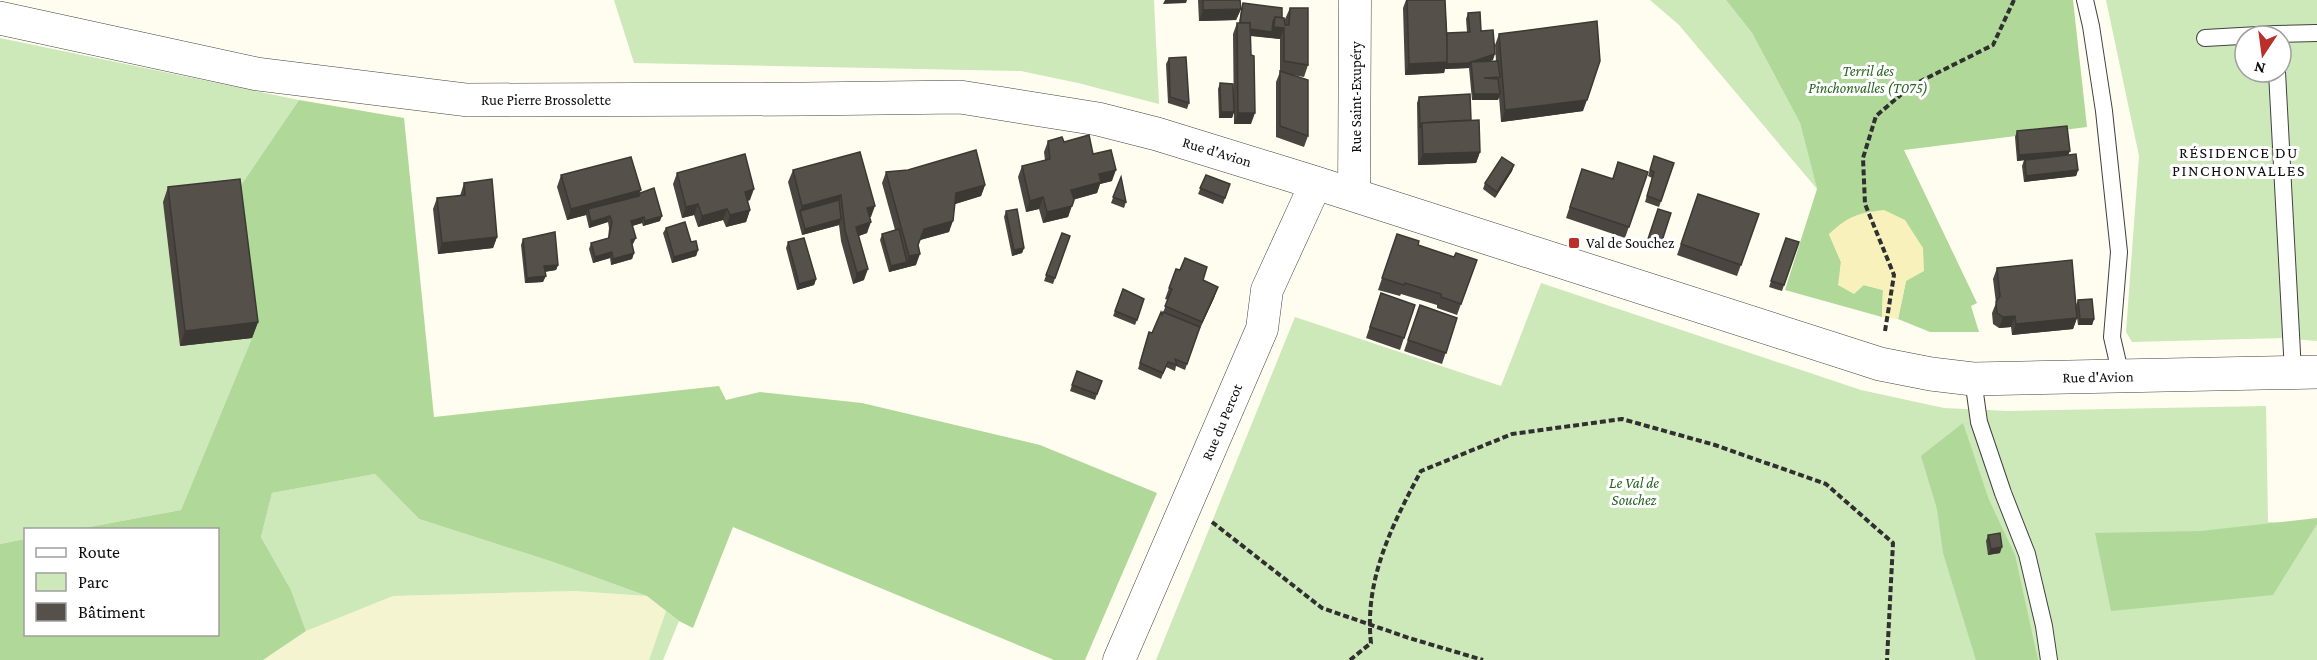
<svg xmlns="http://www.w3.org/2000/svg" width="2317" height="660" font-family="'Crimson Pro',serif">
	<style>
		.farmland { fill: #f4f4d0 }
		.green { fill: #cde8b9; fill-rule: evenodd }
		.forest { fill: #b0d899 }
		.sand { fill: #f9f1bc }
		.lines { fill: none; stroke-linecap: round; stroke-linejoin: round }
		.service-casing { stroke: #414141; stroke-width: 18 }
		.minor-casing { stroke: #414141; stroke-width: 33 }
		.tertiary-casing { stroke: #414141; stroke-width: 34 }
		.path { stroke: #303030; stroke-width: 4; stroke-dasharray: 6 3; stroke-linecap: butt }
		.service { stroke: #fff; stroke-width: 16 }
		.minor { stroke: #fff; stroke-width: 32 }
		.tertiary { stroke: #fff; stroke-width: 33 }
		.wall { fill: #4a4540 }
		.shaded-wall { fill: #3c3834 }
		.building { fill: #56504a; stroke: #3c3834; stroke-width: 1.5 }
		.poi-dot { fill: #ba2f29; stroke: #fff; stroke-width: 2 }
		.labels { text-anchor: middle; stroke-width: 6; stroke-linejoin: round; paint-order: stroke }
		.park-label { font-size: 15px; font-style: italic; fill: #286420; stroke: #fff }
		.street-label { font-size: 15px; fill: #0e0e0e; stroke: #fff }
		.poi-label { font-size: 15px; fill: #0e0e0e; stroke: #fff; text-anchor: start }
		.neighbourhood-label { font-size: 16px; letter-spacing: 1.5px; fill: #0e0e0e; stroke: #fff }
	</style>
	<rect width="100%" height="100%" fill="#fffdef"/>
	<polygon class="farmland" points="575,591 647,596 666,611 649,660 263,660 306,631 393,596"/>
	<g class="green">
		<polygon points="614,0 1154,0 1159,104 1078,83 1021,71 634,63"/>
		<polygon points="1650,0 1726,0 1752,33 1800,123 1817,189 1679,25"/>
		<path d="M2106 0H2317V341L2283 338 2132 342 2126 332 2139 156ZM2245 36H2281V72H2245Z"/>
		<polygon points="0,38 299,100 235,194 252,338 181,510 78,529 26,530 25,539 0,544"/>
		<polygon points="1541,283 1861,390 1944,408 2008,411 2266,406 2268,522 2290,523 2317,518 2317,660 1156,660 1295,317 1501,386"/>
		<polygon points="375,474 419,519 553,562 647,596 575,591 393,596 306,631 291,590 261,537 272,493"/>
		<polygon points="666,611 679,621 663,660 649,660"/>
	</g>
	<g class="forest">
		<polygon points="1726,0 2073,0 2087,127 1904,150 1977,303 1971,306 1979,332 1930,332 1898,319 1906,281 1829,234 1841,262 1839,285 1864,285 1883,290 1882,317 1785,290 1817,189 1800,123 1752,33"/>
		<polygon points="299,100 404,118 434,417 719,386 726,400 760,392 862,403 1040,445 1157,493 1085,660 1054,660 733,527 693,628 679,621 647,596 553,562 419,519 375,474 272,493 261,537 291,590 306,631 263,660 0,660 0,544 25,539 26,634 218,634 218,530 78,529 181,510 252,338 235,194"/>
		<polygon points="1963,423 1989,500 2015,555 2038,660 1976,660 1943,553 1937,509 1921,456"/>
		<polygon points="2317,518 2317,524 2273,595 2111,611 2095,533 2201,531"/>
	</g>
	<path class="sand" d="M1884 210 1905 220 1923 248 1924 271 1906 281 1898 319 1882 317 1883 290 1864 285 1854 294 1838 285 1841 262 1829 234C1849 216 1857 213 1884 210Z"/>
	<g class="lines">
		<g class="service-casing">
			<g id="service">
				<polyline points="2085,0 2091,26 2104,111 2119,252 2112,337 2121,376"/>
				<polyline points="2276,36 2276,34 2317,33"/>
				<polyline points="2205,38 2276,34"/>
				<polyline points="2277,72 2293,372"/>
				<polyline points="1973,379 1979,422 2003,493 2027,554 2044,626 2049,660"/>
			</g>
		</g>
		<g class="minor-casing">
			<g id="minor">
				<polyline points="1354,195 1355,0"/>
				<polyline points="1119,660 1262,329 1267,290 1316,183"/>
			</g>
		</g>
		<g class="tertiary-casing">
			<polyline id="tertiary" points="0,18 257,74 467,100 805,99 960,97 1098,119 1157,134 1316,183 1880,364 1931,374 1973,379 2317,372"/>
		</g>
		<g class="path">
			<polyline points="1885,331 1894,275 1865,204 1863,158 1876,116 1911,86 1993,45 2014,0"/>
			<polyline points="1212,522 1322,608 1409,638 1483,660"/>
			<path d="M1350 660 1371 643C1364 580 1392 525 1421 471L1512 434 1622 419 1715 445 1826 484 1893 543 1887 660"/>
		</g>
		<use href="#service" class="service"/>
		<use href="#minor" class="minor"/>
		<use href="#tertiary" class="tertiary"/>
	</g>
	<g class="wall">
		<polygon points="1198,0 1240,0 1241,9 1236,20 1199,21"/>
		<polygon points="1406,0 1445,0 1447,33 1467,32 1466,19 1468,13 1481,31 1493,60 1490,61 1496,61 1495,45 1499,34 1583,111 1501,122 1499,97 1498,100 1472,100 1469,68 1445,69 1444,73 1405,75 1403,8"/>
		<polygon points="1243,3 1282,18 1285,25 1285,19 1290,8 1308,65 1304,77 1292,75 1308,136 1304,147 1276,137 1276,82 1280,72 1280,39 1250,36 1251,124 1234,124 1233,34 1237,23 1239,23 1241,9"/>
		<polygon points="1169,58 1189,103 1187,109 1168,103 1166,64"/>
		<polygon points="1220,83 1234,112 1232,118 1219,118 1218,89"/>
		<polygon points="1419,97 1471,120 1480,152 1476,163 1418,165 1417,103"/>
		<polygon points="2017,131 2069,155 2078,170 2076,176 2024,182 2022,166 2024,160 2017,161 2015,137"/>
		<polygon points="1048,141 1064,142 1093,154 1112,181 1100,184 1097,193 1073,200 1068,217 1043,223 1039,209 1026,212 1018,177 1022,166 1045,160 1044,152"/>
		<polygon points="860,152 871,217 870,217 867,233 859,236 864,280 853,284 841,241 839,225 802,235 788,182 793,170"/>
		<polygon points="1654,156 1674,163 1659,207 1645,202 1652,178 1648,176"/>
		<polygon points="1618,162 1648,172 1625,238 1566,218 1582,169 1612,179"/>
		<polygon points="1514,165 1512,171 1495,198 1483,189 1485,183"/>
		<polygon points="886,172 985,185 981,196 955,204 949,232 920,240 918,245 916,265 889,272 880,240 882,234 895,230 882,183"/>
		<polygon points="677,173 750,200 747,201 750,210 746,222 726,227 723,220 698,227 694,215 682,218 673,184"/>
		<polygon points="561,175 640,193 660,221 643,226 642,223 632,226 633,244 632,244 634,253 632,259 611,265 610,258 593,263 589,249 591,243 608,238 609,228 608,222 589,228 586,215 567,220 557,187"/>
		<polygon points="1206,175 1230,184 1223,204 1198,194"/>
		<polygon points="1121,177 1126,202 1124,208 1111,203"/>
		<polygon points="464,183 497,237 493,248 438,254 433,209 437,198 460,196"/>
		<polygon points="168,187 258,322 252,338 180,346 163,202"/>
		<polygon points="1698,194 1759,214 1737,276 1677,255"/>
		<polygon points="1658,209 1671,213 1659,249 1646,245"/>
		<polygon points="1006,211 1024,248 1022,253 1012,256 1004,217"/>
		<polygon points="666,228 698,250 696,256 672,263 663,233"/>
		<polygon points="1062,233 1070,236 1053,284 1044,281"/>
		<polygon points="1397,234 1418,245 1454,257 1477,260 1457,315 1437,308 1437,305 1401,294 1400,296 1378,290"/>
		<polygon points="1786,238 1799,242 1782,291 1769,287"/>
		<polygon points="523,239 558,265 556,270 545,272 543,282 525,283 521,245"/>
		<polygon points="788,242 816,279 814,285 797,290 786,248"/>
		<polygon points="1997,268 2076,305 2078,300 2094,319 2092,325 2078,325 2076,310 2077,318 2073,329 2012,335 2011,327 1999,328 1993,324 1992,313 1996,303 1993,279"/>
		<polygon points="1176,269 1218,287 1214,298 1198,332 1185,370 1176,366 1175,371 1166,367 1161,379 1138,369 1147,338 1152,333 1162,315 1168,300 1165,299"/>
		<polygon points="1123,289 1137,320 1135,325 1113,316"/>
		<polygon points="1381,293 1415,305 1400,350 1366,338"/>
		<polygon points="1420,305 1457,318 1442,364 1404,351"/>
		<polygon points="1102,381 1095,400 1070,391 1072,385"/>
		<polygon points="1988,535 2000,553 1988,555 1986,541"/>
	</g>
	<g class="shaded-wall">
		<polygon points="1165,0 1187,0 1186,3 1163,4"/>
		<polygon points="1241,9 1236,20 1199,21 1203,10"/>
		<polygon points="1274,27 1284,28 1280,39 1237,34 1239,28 1272,32"/>
		<polygon points="1495,54 1493,60 1471,67 1471,62"/>
		<polygon points="1471,62 1469,68 1445,69 1444,73 1405,75 1409,64"/>
		<polygon points="1474,94 1500,94 1498,100 1472,100"/>
		<polygon points="1587,100 1583,111 1501,122 1505,110"/>
		<polygon points="1221,112 1234,112 1232,118 1219,118"/>
		<polygon points="1238,113 1255,113 1251,124 1234,124"/>
		<polygon points="2070,151 2068,156 2017,161 2019,155"/>
		<polygon points="1480,152 1476,163 1418,165 1423,154"/>
		<polygon points="1514,165 1512,171 1495,198 1497,192"/>
		<polygon points="1116,170 1112,181 1100,184 1097,193 1067,201 1071,190 1099,174"/>
		<polygon points="2078,170 2076,176 2024,182 2026,176"/>
		<polygon points="985,185 981,196 952,205 956,193"/>
		<polygon points="754,189 750,200 741,203 745,192"/>
		<polygon points="641,190 636,201 588,209 586,215 567,220 571,209"/>
		<polygon points="841,195 837,206 800,211 802,206"/>
		<polygon points="1043,197 1039,209 1026,212 1030,201"/>
		<polygon points="698,204 694,215 682,218 686,207"/>
		<polygon points="875,206 871,217 863,219 867,208"/>
		<polygon points="1072,206 1068,217 1043,223 1047,212"/>
		<polygon points="727,209 723,220 698,227 702,216"/>
		<polygon points="750,210 746,222 726,227 730,215"/>
		<polygon points="610,216 608,222 589,228 591,222"/>
		<polygon points="662,216 660,221 643,226 645,221"/>
		<polygon points="644,217 642,223 629,227 631,221"/>
		<polygon points="841,219 839,225 802,235 805,229"/>
		<polygon points="953,221 949,232 920,240 924,229"/>
		<polygon points="871,222 867,233 852,238 856,227"/>
		<polygon points="497,237 493,248 438,254 442,243"/>
		<polygon points="636,238 633,244 628,246 631,240"/>
		<polygon points="1024,248 1022,253 1012,256 1014,250"/>
		<polygon points="698,250 696,256 672,263 674,257"/>
		<polygon points="612,252 610,258 593,263 595,257"/>
		<polygon points="634,253 632,259 611,265 613,259"/>
		<polygon points="920,254 916,265 889,272 891,266 907,262 909,256"/>
		<polygon points="558,265 556,270 542,272 544,266"/>
		<polygon points="868,269 864,280 853,284 857,273"/>
		<polygon points="546,276 543,282 525,283 527,278"/>
		<polygon points="816,279 814,285 797,290 799,284"/>
		<polygon points="1218,287 1214,298 1198,333 1202,322"/>
		<polygon points="2015,316 2011,327 1999,328 2003,317"/>
		<polygon points="2077,318 2073,329 2012,335 2016,324"/>
		<polygon points="2080,319 2094,319 2092,325 2078,325"/>
		<polygon points="258,322 252,338 180,346 185,331"/>
		<polygon points="2002,547 2000,553 1988,555 1991,549"/>
	</g>
	<g class="building">
		<polygon points="1203,0 1240,0 1241,9 1203,10"/>
		<polygon points="1407,0 1445,0 1448,62 1409,64"/>
		<polygon points="1243,3 1282,8 1282,18 1275,17 1273,22 1272,32 1250,29 1250,23 1240,23"/>
		<polygon points="1290,8 1308,8 1308,65 1284,61 1284,28 1274,27 1275,17 1284,18 1285,25 1289,25"/>
		<polygon points="1480,12 1481,31 1493,30 1495,54 1468,63 1447,64 1447,33 1470,32 1468,13"/>
		<polygon points="1597,21 1600,61 1587,100 1505,110 1499,34"/>
		<polygon points="1237,23 1250,23 1251,55 1254,56 1255,113 1238,113"/>
		<polygon points="1186,57 1189,103 1170,97 1169,58"/>
		<polygon points="1498,61 1500,77 1484,78 1498,79 1500,94 1474,94 1471,62"/>
		<polygon points="1280,71 1308,80 1308,136 1280,126"/>
		<polygon points="1220,83 1233,84 1234,112 1221,112"/>
		<polygon points="1470,94 1471,120 1422,123 1420,128 1419,97"/>
		<polygon points="1479,120 1480,152 1423,154 1422,123"/>
		<polygon points="2067,126 2070,151 2019,155 2017,131"/>
		<polygon points="1089,135 1093,154 1111,150 1116,170 1099,174 1101,182 1071,190 1074,200 1072,206 1047,212 1043,197 1030,201 1022,166 1050,159 1048,141 1062,137 1064,142"/>
		<polygon points="976,150 985,185 956,193 953,221 924,229 918,245 920,254 909,256 886,172 908,170"/>
		<polygon points="860,152 875,206 867,208 871,222 856,227 868,269 857,273 845,230 841,195 802,206 793,170"/>
		<polygon points="745,154 754,189 745,192 750,210 730,215 727,209 702,216 698,204 686,207 677,173"/>
		<polygon points="2076,154 2078,170 2026,176 2025,160"/>
		<polygon points="1654,156 1674,163 1661,201 1647,196 1654,172 1650,170"/>
		<polygon points="631,157 641,190 571,209 561,175"/>
		<polygon points="1502,157 1514,165 1497,192 1485,183"/>
		<polygon points="1618,162 1648,172 1629,227 1570,207 1582,169 1613,179"/>
		<polygon points="1206,175 1230,184 1225,198 1200,188"/>
		<polygon points="1121,177 1126,202 1113,197"/>
		<polygon points="240,179 258,322 185,331 168,187"/>
		<polygon points="492,179 497,237 442,243 437,198 465,195 464,183"/>
		<polygon points="654,188 662,216 645,221 644,217 631,221 636,238 631,240 634,253 613,259 612,252 595,257 591,243 609,238 612,222 610,216 591,222 588,209 639,196 640,193"/>
		<polygon points="1698,194 1759,214 1741,265 1681,244"/>
		<polygon points="839,200 841,219 805,229 800,211"/>
		<polygon points="1017,209 1024,248 1014,250 1006,211"/>
		<polygon points="1658,209 1671,213 1661,244 1648,239"/>
		<polygon points="685,222 691,242 696,241 698,250 674,257 666,228"/>
		<polygon points="899,229 907,262 891,266 882,234"/>
		<polygon points="555,232 558,265 544,266 546,276 527,278 523,239"/>
		<polygon points="1062,233 1070,236 1055,278 1046,275"/>
		<polygon points="1397,234 1419,241 1418,245 1454,257 1456,253 1477,260 1461,304 1441,297 1441,294 1405,283 1404,285 1382,278"/>
		<polygon points="804,238 816,279 799,284 788,242"/>
		<polygon points="1786,238 1799,242 1784,285 1771,281"/>
		<polygon points="1185,258 1207,267 1203,280 1218,287 1202,322 1165,306 1172,289 1169,288 1176,269 1180,270"/>
		<polygon points="2072,260 2077,318 2016,324 2015,316 2003,317 1997,313 1996,302 2000,296 1997,268"/>
		<polygon points="1123,289 1144,299 1137,320 1115,311"/>
		<polygon points="1381,293 1415,305 1404,338 1370,327"/>
		<polygon points="2092,299 2094,319 2080,319 2078,300"/>
		<polygon points="1420,305 1457,318 1446,353 1408,340"/>
		<polygon points="1161,312 1162,315 1163,312 1200,327 1187,364 1175,359 1177,365 1168,362 1163,373 1140,363 1149,332 1152,333"/>
		<polygon points="1077,371 1102,381 1097,394 1072,385"/>
		<polygon points="2000,533 2002,547 1991,549 1988,535"/>
	</g>
	<rect class="poi-dot" x="1568" y="237" width="12" height="12" rx="3"/>
	<g class="labels">
		<g class="park-label">
			<text x="1868" y="76">Terril des<tspan x="1868" dy="17">Pinchonvalles (T075)</tspan></text>
			<text x="1634" y="488">Le Val de<tspan x="1634" dy="17">Souchez</tspan></text>
		</g>
		<g class="street-label">
			<text transform="translate(1356 97) rotate(-90)" y="5">Rue Saint-Exupéry</text>
			<text x="546" y="105">Rue Pierre Brossolette</text>
			<text transform="translate(1217 152) rotate(17)" y="5">Rue d'Avion</text>
			<text transform="translate(2098 377) rotate(-1)" y="5">Rue d'Avion</text>
			<text transform="translate(1222 422) rotate(-67)" y="5">Rue du Percot</text>
		</g>
		<g class="poi-label">
			<text x="1586" y="248">Val de Souchez</text>
		</g>
		<g class="neighbourhood-label">
			<text x="2239" y="158">RÉSIDENCE DU<tspan x="2239" dy="18">PINCHONVALLES</tspan></text>
		</g>
	</g>
	<rect x="24" y="528" width="195" height="108" fill="#ffffff" stroke="#9f9f9f" stroke-width="1.5"/>
	<rect x="36" y="548" width="30" height="9" fill="#ffffff" stroke="#9f9f9f" stroke-width="1.5"/>
	<text x="78" y="558" font-size="18" fill="#0e0e0e">Route</text>
	<rect x="36" y="573" width="30" height="18" fill="#cde8b9" stroke="#9f9f9f" stroke-width="1.5"/>
	<text x="78" y="588" font-size="18" fill="#0e0e0e">Parc</text>
	<rect x="36" y="603" width="30" height="18" fill="#56504a" stroke="#9f9f9f" stroke-width="1.5"/>
	<text x="78" y="618" font-size="18" fill="#0e0e0e">Bâtiment</text>
	<g transform="translate(2263 54) rotate(193)"><circle r="28" fill="#ffffff" stroke="#9f9f9f" stroke-width="1.5"/>
	<path d="M0-4.5L10 22L0 15L-10 22Z" fill="#ba2f29"/>
	<text y="-9" font-size="16" font-weight="bold" text-anchor="middle" fill="#0e0e0e">N</text>
	</g>
</svg>
